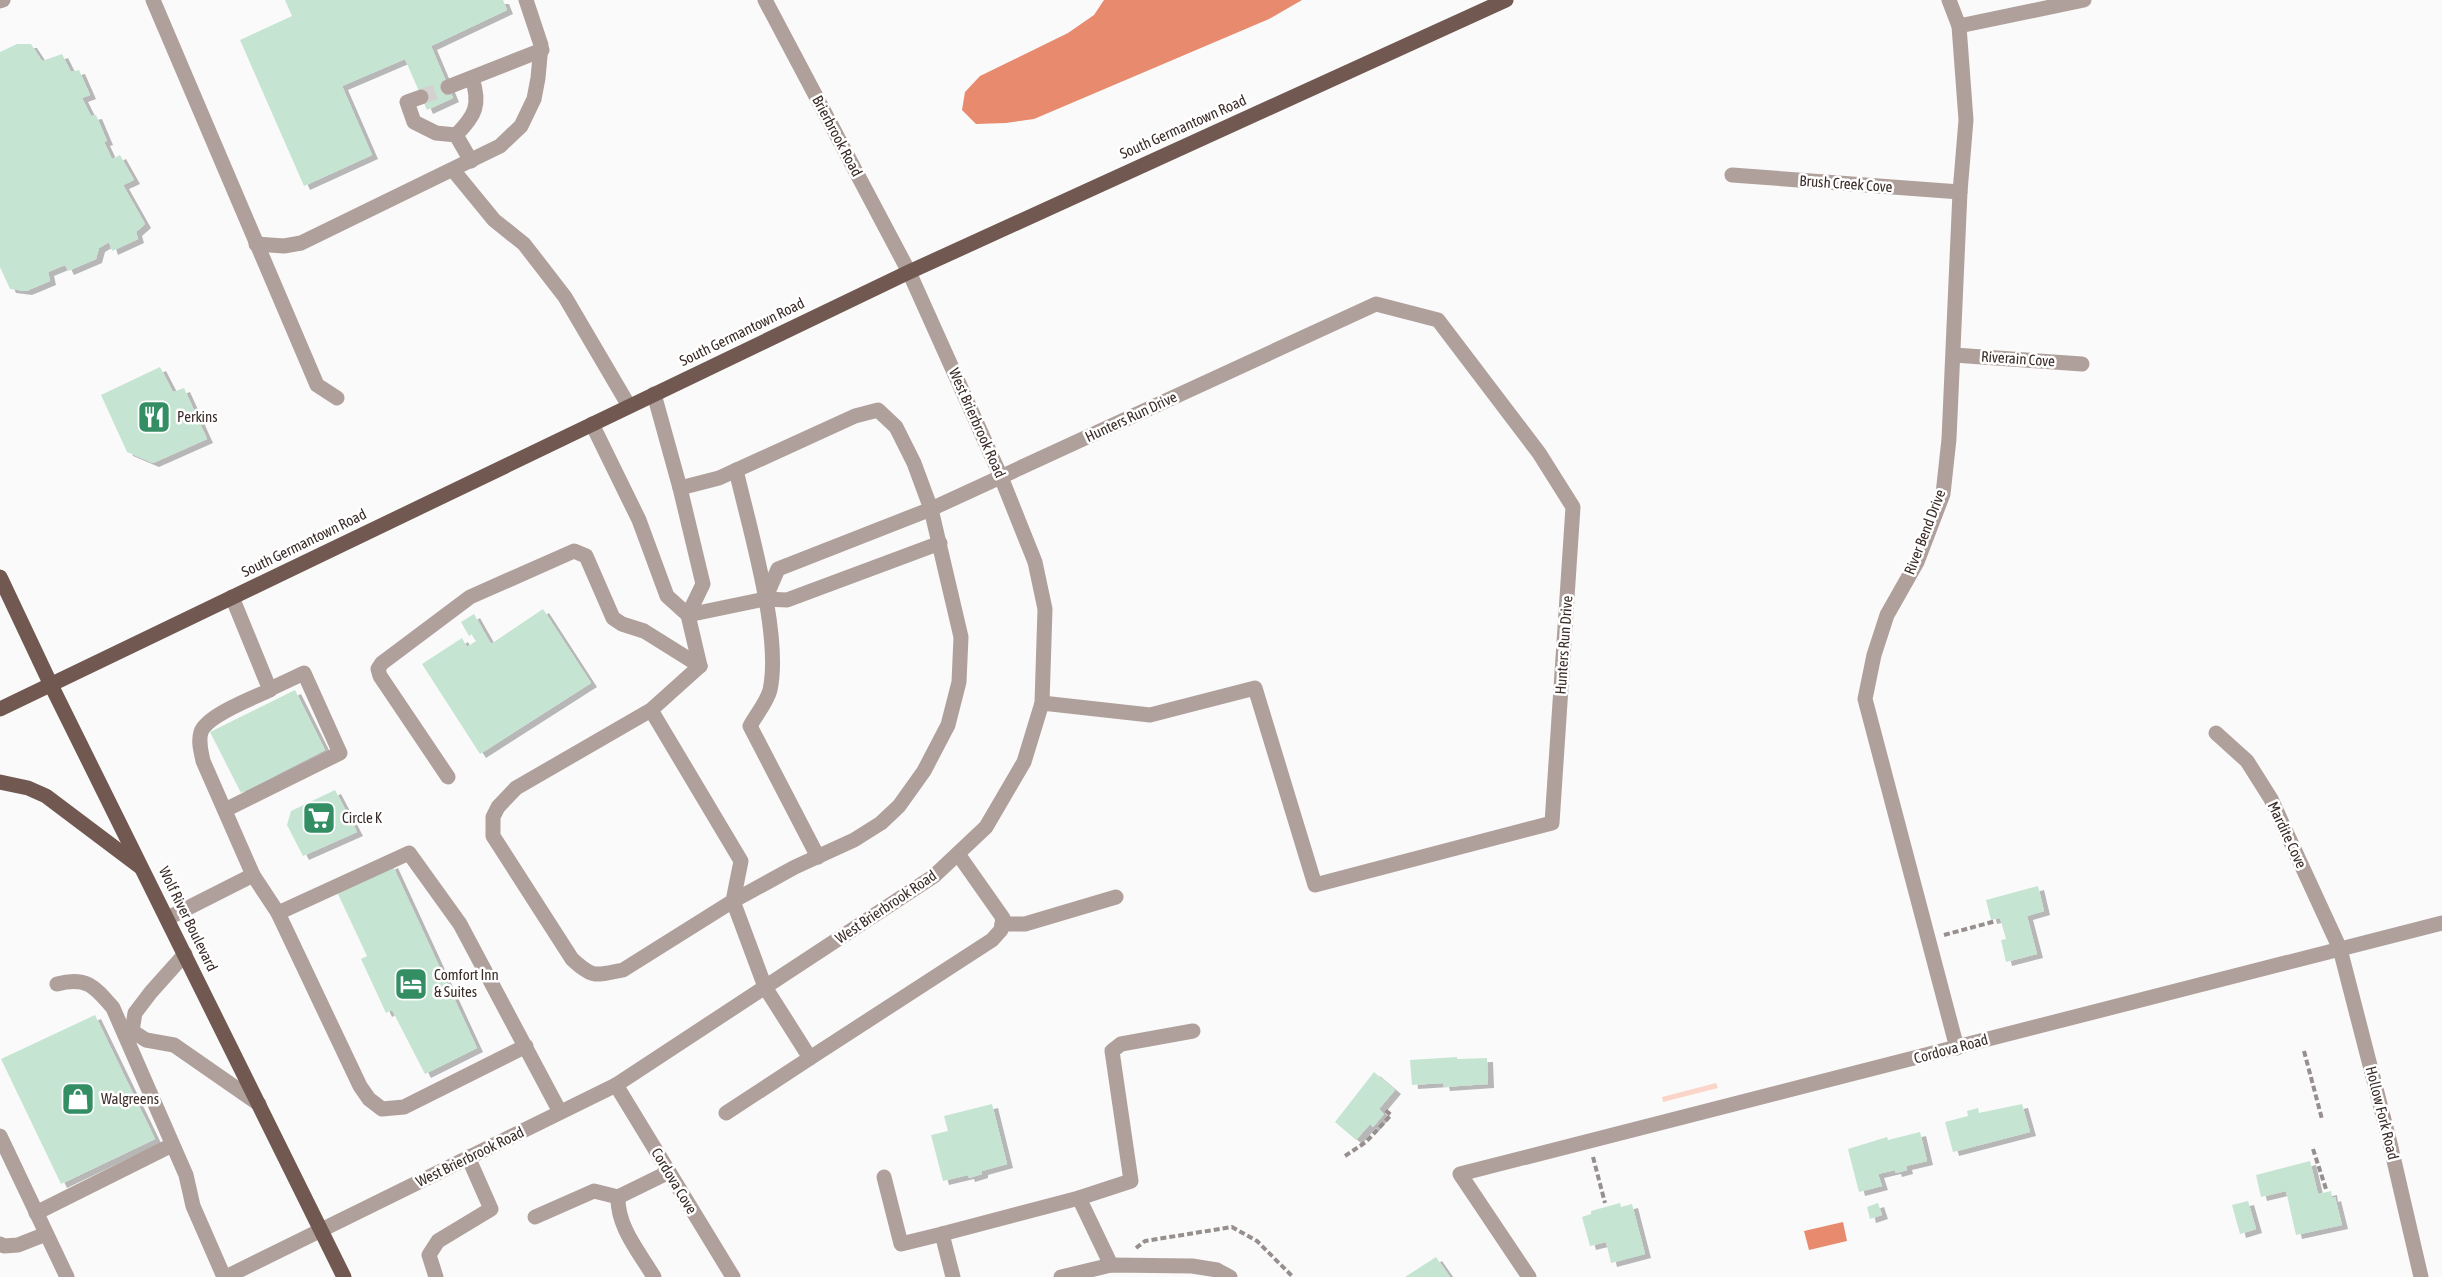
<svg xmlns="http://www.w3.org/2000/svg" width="2442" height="1277" font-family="'Asap Condensed',sans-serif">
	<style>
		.green { fill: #fbd5c9 }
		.water { fill: #e78a6d }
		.building { fill: #c5e5d2; filter: url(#shadow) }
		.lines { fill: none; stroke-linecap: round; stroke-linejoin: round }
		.minor-tunnel { stroke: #d4d1d0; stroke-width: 15; stroke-dasharray: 15 8; stroke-linecap: butt }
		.path { stroke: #968f8d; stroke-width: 4; stroke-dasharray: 6 3; stroke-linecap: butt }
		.minor { stroke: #b0a09c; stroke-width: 15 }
		.major { stroke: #715850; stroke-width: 15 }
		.labels { text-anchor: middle; stroke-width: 5; stroke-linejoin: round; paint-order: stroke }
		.street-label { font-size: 15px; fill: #3b2d29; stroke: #fff }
		.poi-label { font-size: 15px; fill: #3b2d29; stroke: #fff; text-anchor: start }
	</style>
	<defs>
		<filter id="shadow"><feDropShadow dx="6" dy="4" stdDeviation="0" flood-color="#0004"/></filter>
	</defs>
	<rect width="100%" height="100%" fill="#fafafa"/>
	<polygon class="green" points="1716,1083 1718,1088 1663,1102 1662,1097"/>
	<g class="water">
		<polygon points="1104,0 1302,0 1269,19 1034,119 1006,123 976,124 962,110 965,92 980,76 1068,33 1094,15"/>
		<polygon points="1843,1222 1847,1241 1809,1250 1804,1231"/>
	</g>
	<g class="building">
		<polygon points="285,0 503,0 507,10 431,46 453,98 427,110 405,59 342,86 372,155 304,186 240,40 292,16"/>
		<polygon points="17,44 31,44 42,61 62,54 71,72 79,70 90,95 82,98 91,116 96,115 107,141 104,142 112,159 120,155 134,180 123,185 145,224 136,232 138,239 112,251 109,242 99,248 96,259 68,271 65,265 48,272 50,281 26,291 10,289 0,267 0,52"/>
		<polygon points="160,367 173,392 184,388 207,439 153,463 127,452 101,395"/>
		<polygon points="543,609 591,683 480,754 422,664 462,638 467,647 476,641 472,634 469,636 461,622 474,614 491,644"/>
		<polygon points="295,690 325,750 241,793 210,732"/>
		<polygon points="335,790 357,832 303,856 287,825 291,811"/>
		<polygon points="392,864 477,1048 425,1074 392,1010 386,1013 361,959 367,956 337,892"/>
		<polygon points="2038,886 2044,911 2027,916 2037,954 2006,962 2001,940 2006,939 2000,918 1991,920 1986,900"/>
		<polygon points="95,1015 155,1139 61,1184 1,1059"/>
		<polygon points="1457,1057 1457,1059 1487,1058 1488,1084 1444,1087 1443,1083 1412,1085 1410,1060"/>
		<polygon points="1374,1072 1395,1090 1379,1109 1384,1114 1373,1127 1370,1124 1356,1140 1335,1122"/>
		<polygon points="992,1104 1007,1164 982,1171 982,1174 969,1178 968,1175 943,1181 931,1135 948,1131 944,1116"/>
		<polygon points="2022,1104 2030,1132 1953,1152 1945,1122 1968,1116 1967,1111 1978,1108 1979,1113"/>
		<polygon points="1920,1132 1927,1161 1906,1166 1907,1170 1896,1173 1895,1170 1878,1174 1882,1186 1859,1192 1848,1149 1887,1137 1888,1140"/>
		<polygon points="2310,1161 2318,1194 2331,1191 2332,1198 2335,1197 2342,1225 2296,1235 2286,1191 2261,1197 2256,1175"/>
		<polygon points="2248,1201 2256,1229 2240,1234 2232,1205"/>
		<polygon points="1620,1203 1621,1207 1632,1204 1645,1254 1611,1263 1606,1242 1590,1246 1582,1217 1591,1214 1591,1211"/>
		<polygon points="1878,1203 1882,1215 1870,1219 1867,1207"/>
		<polygon points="1436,1257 1450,1277 1405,1277"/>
	</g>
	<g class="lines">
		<polyline class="minor-tunnel" points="421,97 448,87"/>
		<g class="path">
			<polyline points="1944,935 1996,921"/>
			<polyline points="2304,1051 2322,1119"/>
			<polyline points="2313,1149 2326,1189"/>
			<polyline points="1345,1156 1366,1142 1391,1115 1384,1109"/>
			<polyline points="1593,1157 1605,1203"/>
			<polyline points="1136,1248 1145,1241 1232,1227 1257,1241 1293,1277"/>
		</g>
		<g class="minor">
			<polyline points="153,0 317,385 337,398"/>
			<polyline points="1949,0 1959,26 1966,120 1960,192 1949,439 1943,494 1917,562 1887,615 1874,655 1865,699 1957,1048"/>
			<polyline points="0,1 3,0"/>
			<polyline points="1959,26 2084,0"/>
			<polyline points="448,87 542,50"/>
			<polyline points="421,97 407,102 414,122 436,133 456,135 471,161"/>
			<path d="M456 135C475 116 481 105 472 78"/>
			<polyline points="453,170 494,220 524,244 565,297 629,406"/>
			<polyline points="1732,175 1960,192"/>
			<polyline points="256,244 284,246 301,243 500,146 521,126 534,99 538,78 541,45 526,0"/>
			<polyline points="1954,355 2082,364"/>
			<polyline points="592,424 639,520 667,596 688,615 703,584 680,488 654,394"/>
			<path d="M736 470C749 527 782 635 770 690 767 702 756 715 750 726L818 857"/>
			<polyline points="680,488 719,478 855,416 878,410 896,427 914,463 931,509 778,569 765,599"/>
			<polyline points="700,666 688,615 765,599 787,600 940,543"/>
			<path d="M651 710 741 861 733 901 623 970C596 975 593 979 572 959L493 836V817L498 807 516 788 651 710 700 666"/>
			<polyline points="2216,733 2247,761 2271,799 2340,949 2389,1139 2421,1277"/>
			<polyline points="448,777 380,676 378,669 382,663 470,597 574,551 586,556 613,618 622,624 644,631 700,666"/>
			<polyline points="225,810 340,753 304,673 270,689"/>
			<polyline points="253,875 278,913"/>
			<path d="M168 918 253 875 203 761C201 751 198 742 201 732 207 715 253 698 270 690L232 597"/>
			<polyline points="1002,924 1025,924 1116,897"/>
			<path d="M57 984C87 976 95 987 113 1008L186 1175 193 1206 224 1277"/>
			<polyline points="132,1031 146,1040 174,1045 259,1104"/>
			<polyline points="126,1035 132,1031 135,1013 151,992 185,954"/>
			<polyline points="526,1046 404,1107 382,1109 369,1099 360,1086 278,913 409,853 460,924 560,1112"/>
			<polyline points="810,1058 992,940 1001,930 1003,918 958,854"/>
			<polyline points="616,1085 733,1277"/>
			<polyline points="726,1113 810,1058 765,987 733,901 795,867 854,840 881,823 899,806 924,771 948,725 959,682 961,637 931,509 1376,304 1438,320 1539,453 1573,507 1552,823 1315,885 1255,688 1150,715 1042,703"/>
			<polyline points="0,1136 67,1277"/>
			<polyline points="884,1177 901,1244 942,1234"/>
			<polyline points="36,1213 172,1145"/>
			<polyline points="535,1217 594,1191 618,1197"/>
			<polyline points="0,1244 4,1246 18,1245 46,1234"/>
			<polyline points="1111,1265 1079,1198 1131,1181 1112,1051 1121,1044 1193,1031"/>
			<polyline points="226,1277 616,1085 934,876 986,827 1024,762 1042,703 1045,609 1035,562 1001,477 909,272 765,0"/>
			<polyline points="436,1277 429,1255 438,1241 491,1209 468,1157"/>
			<path d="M654 1277C640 1253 617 1227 618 1197L669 1172"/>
			<polyline points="953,1277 942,1234 1079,1198"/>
			<polyline points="1061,1277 1111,1265 1192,1266 1217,1270 1230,1277"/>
			<polyline points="1529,1277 1460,1174 2442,923"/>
		</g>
		<g class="major">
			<polyline points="0,577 51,685 344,1277"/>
			<polyline points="0,709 909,272 1506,0"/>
			<polyline points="0,782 28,788 46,796 139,866"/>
		</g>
	</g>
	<defs>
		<g id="restaurant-square" transform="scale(1.725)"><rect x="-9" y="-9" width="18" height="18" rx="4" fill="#348e64" stroke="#fff"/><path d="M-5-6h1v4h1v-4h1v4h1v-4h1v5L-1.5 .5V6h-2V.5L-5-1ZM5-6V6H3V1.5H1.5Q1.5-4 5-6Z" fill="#fff"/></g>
		<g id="supermarket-square" transform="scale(1.725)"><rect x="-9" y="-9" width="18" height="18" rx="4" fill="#348e64" stroke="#fff"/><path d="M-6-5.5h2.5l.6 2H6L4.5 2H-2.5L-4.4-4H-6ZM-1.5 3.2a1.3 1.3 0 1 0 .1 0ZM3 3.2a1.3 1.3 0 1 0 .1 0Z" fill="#fff"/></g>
		<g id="hotel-square" transform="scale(1.725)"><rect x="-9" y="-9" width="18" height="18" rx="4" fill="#348e64" stroke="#fff"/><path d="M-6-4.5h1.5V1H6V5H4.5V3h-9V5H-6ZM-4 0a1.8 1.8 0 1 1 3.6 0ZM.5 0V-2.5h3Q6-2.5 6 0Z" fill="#fff"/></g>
		<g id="shop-square" transform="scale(1.725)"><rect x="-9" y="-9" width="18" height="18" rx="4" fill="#348e64" stroke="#fff"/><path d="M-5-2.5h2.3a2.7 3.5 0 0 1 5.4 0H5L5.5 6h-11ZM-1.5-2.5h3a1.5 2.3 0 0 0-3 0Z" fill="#fff"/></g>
	</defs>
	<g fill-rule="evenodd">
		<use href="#restaurant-square" x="154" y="417"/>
		<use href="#supermarket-square" x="319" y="818"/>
		<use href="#hotel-square" x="411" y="984"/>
		<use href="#shop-square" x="78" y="1099"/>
	</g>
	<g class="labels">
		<g class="street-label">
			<text transform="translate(1183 127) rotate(-24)" y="5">South Germantown Road</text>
			<text transform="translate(837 136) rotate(62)" y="5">Brierbrook Road</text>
			<text transform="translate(1846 184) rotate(4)" y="5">Brush Creek Cove</text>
			<text transform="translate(742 332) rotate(-26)" y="5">South Germantown Road</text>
			<text transform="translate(2018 359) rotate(4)" y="5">Riverain Cove</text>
			<text transform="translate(1131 417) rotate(-25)" y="5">Hunters Run Drive</text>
			<text transform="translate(977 423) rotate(66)" y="5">West Brierbrook Road</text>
			<text transform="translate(1925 532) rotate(-69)" y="5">River Bend Drive</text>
			<text transform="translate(304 543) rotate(-26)" y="5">South Germantown Road</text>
			<text transform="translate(1564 645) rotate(-86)" y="5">Hunters Run Drive</text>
			<text transform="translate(2287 835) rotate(65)" y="5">Mardite Cove</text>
			<text transform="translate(886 907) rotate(-34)" y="5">West Brierbrook Road</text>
			<text transform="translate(188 919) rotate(64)" y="5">Wolf River Boulevard</text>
			<text transform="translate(1951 1049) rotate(-15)" y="5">Cordova Road</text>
			<text transform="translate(2382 1113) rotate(76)" y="5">Hollow Fork Road</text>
			<text transform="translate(470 1157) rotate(-26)" y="5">West Brierbrook Road</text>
			<text transform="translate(674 1181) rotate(59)" y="5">Cordova Cove</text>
		</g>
		<g class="poi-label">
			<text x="177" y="422">Perkins</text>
			<text x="342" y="823">Circle K</text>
			<text x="434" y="980">Comfort Inn<tspan x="434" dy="17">&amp; Suites</tspan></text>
			<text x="101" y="1104">Walgreens</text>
		</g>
	</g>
</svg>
